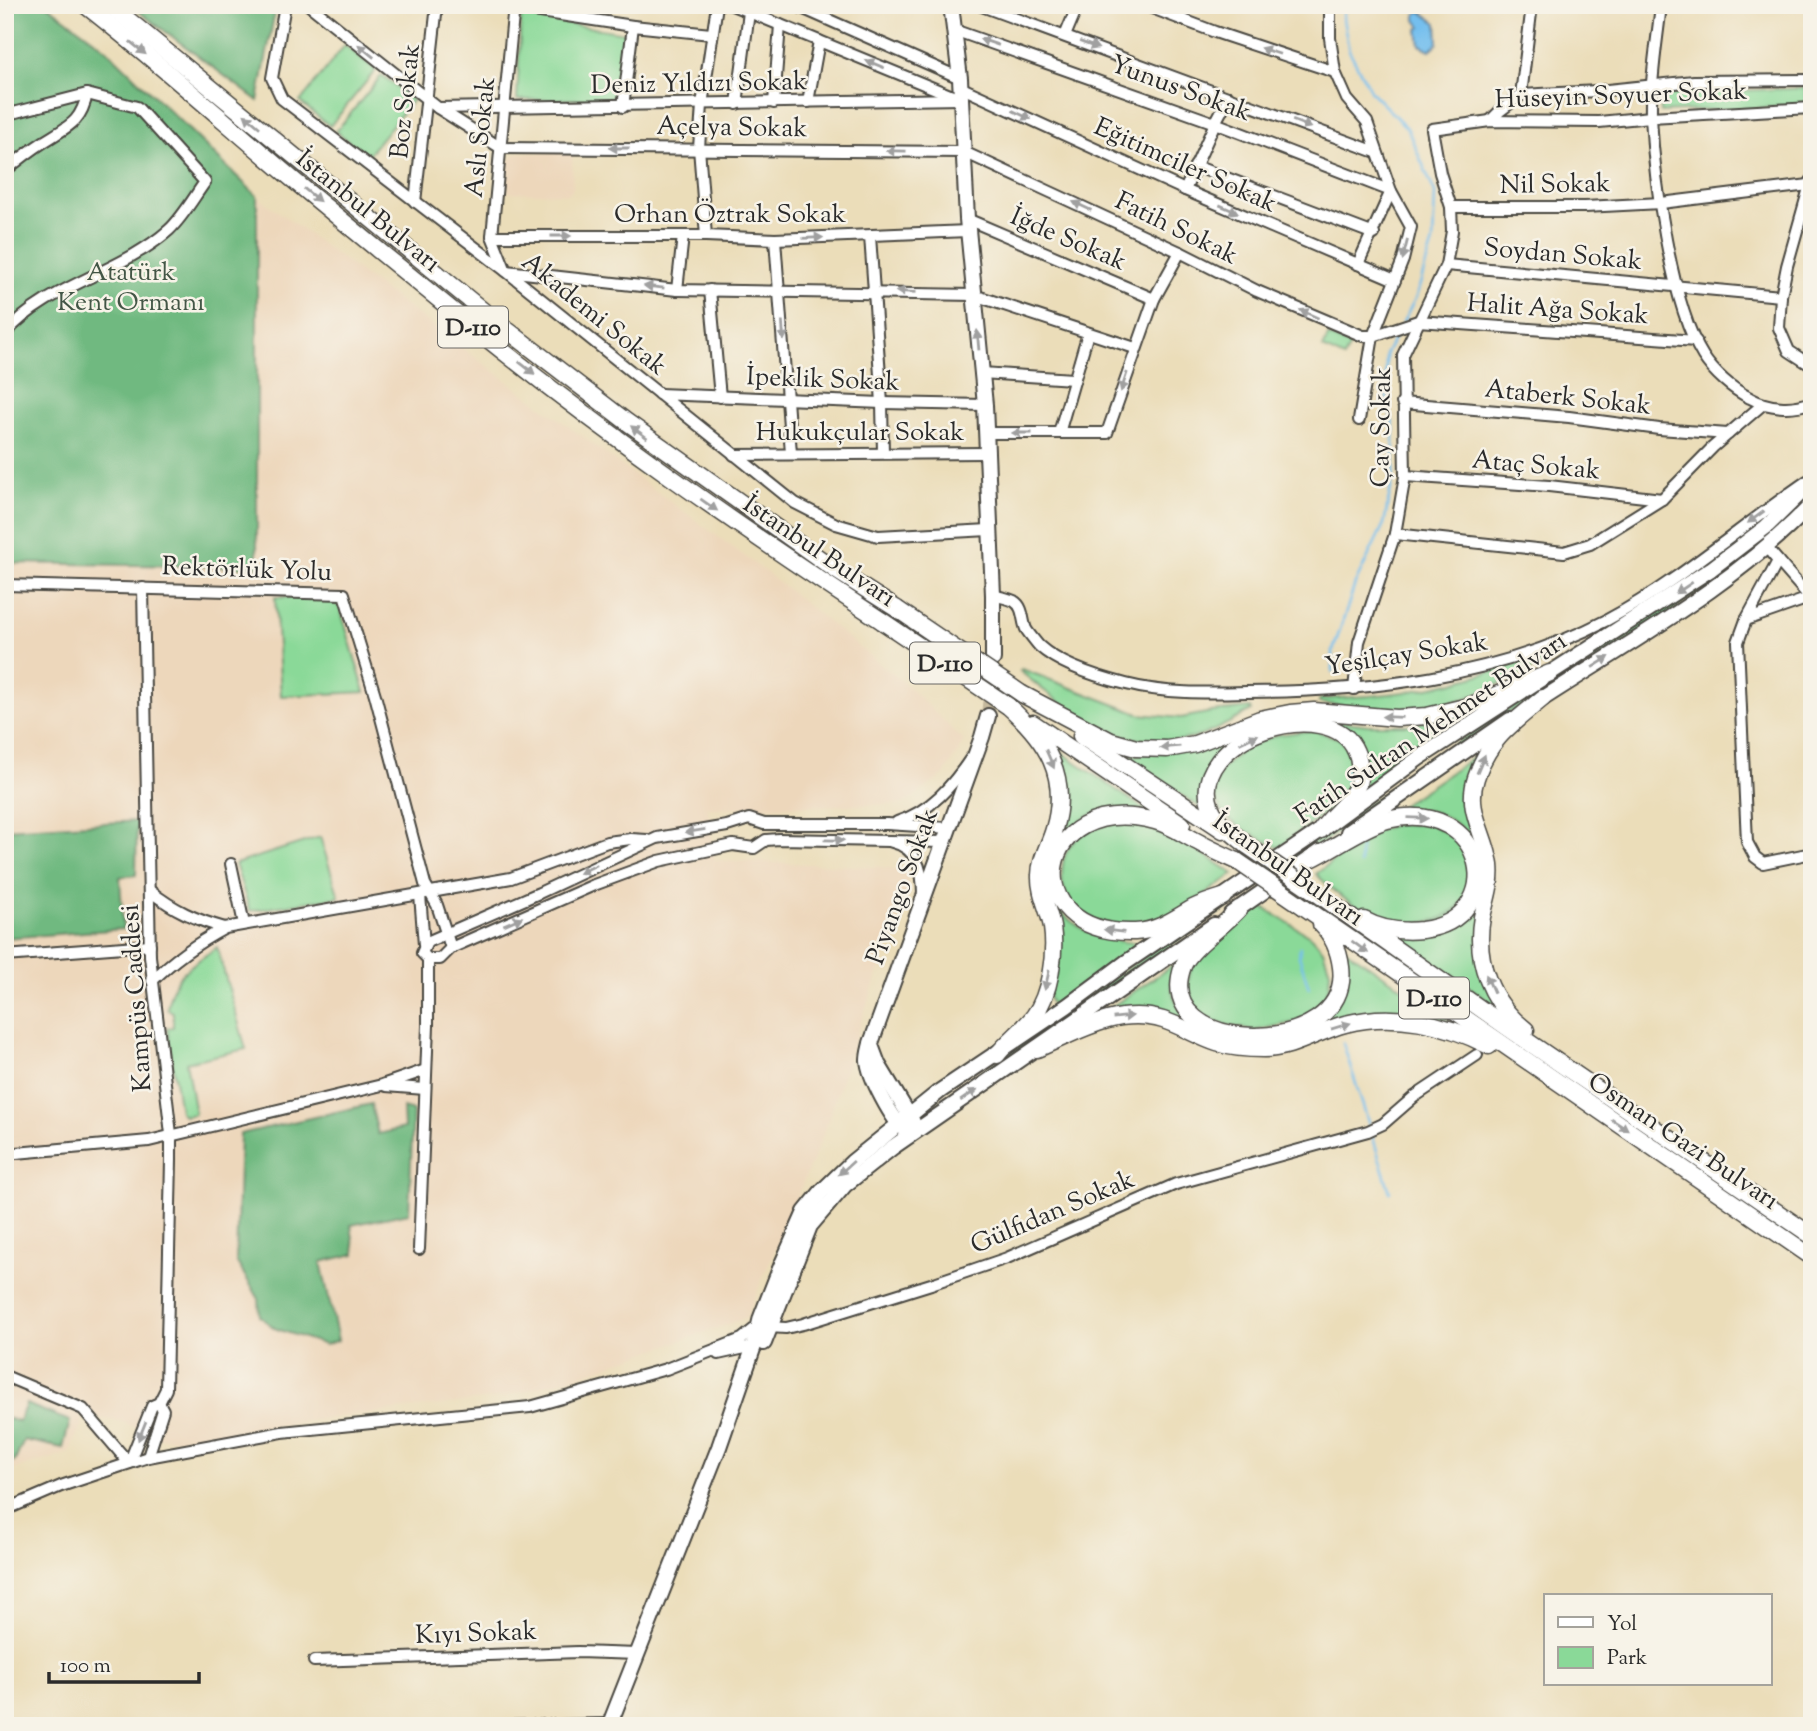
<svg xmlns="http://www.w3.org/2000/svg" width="1817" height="1731" font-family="'Sorts Mill Goudy',serif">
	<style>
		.built { fill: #edd7bb }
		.green { fill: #8ad998; stroke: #5a8262; stroke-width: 2 }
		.forest { fill: #6fb980; stroke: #4d7256; stroke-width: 2 }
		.water { fill: #75bfee; stroke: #50758c; stroke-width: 2 }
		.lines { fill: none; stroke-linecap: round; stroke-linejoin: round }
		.stream { stroke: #75bfee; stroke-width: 2.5 }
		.major-tunnel { stroke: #c5b99d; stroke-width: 14; stroke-dasharray: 14 7; stroke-linecap: butt }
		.minor-casing { stroke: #484640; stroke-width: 14 }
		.major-casing { stroke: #484640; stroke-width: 18 }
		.highway-casing { stroke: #484640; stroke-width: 19 }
		.minor { stroke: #fff; stroke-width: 10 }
		.major { stroke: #fff; stroke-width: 14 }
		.highway { stroke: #fff; stroke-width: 16 }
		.highway-bridge-casing { stroke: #484640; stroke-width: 19; stroke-linecap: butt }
		.highway-bridge { stroke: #fff; stroke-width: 16 }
		.oneway { fill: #a0a0a0 }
		.labels { text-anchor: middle; stroke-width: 5; stroke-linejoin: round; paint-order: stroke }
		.shield { fill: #f7f3e8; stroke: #686764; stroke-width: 2 }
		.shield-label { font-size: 24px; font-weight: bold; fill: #2b2b2b }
		.street-label { font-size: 26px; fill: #2b2b2b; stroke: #f7f3e8 }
		.park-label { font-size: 26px; fill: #435646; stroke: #f7f3e8 }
	</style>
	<rect width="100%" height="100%" fill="#f7f3e8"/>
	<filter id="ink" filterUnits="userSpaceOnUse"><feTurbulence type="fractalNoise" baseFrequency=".0143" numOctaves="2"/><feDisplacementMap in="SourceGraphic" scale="14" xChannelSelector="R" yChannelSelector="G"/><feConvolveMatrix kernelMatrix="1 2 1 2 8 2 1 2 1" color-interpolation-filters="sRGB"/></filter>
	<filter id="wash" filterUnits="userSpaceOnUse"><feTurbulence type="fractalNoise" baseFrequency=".00686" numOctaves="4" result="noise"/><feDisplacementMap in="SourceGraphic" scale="28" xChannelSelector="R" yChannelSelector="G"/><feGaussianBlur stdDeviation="1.57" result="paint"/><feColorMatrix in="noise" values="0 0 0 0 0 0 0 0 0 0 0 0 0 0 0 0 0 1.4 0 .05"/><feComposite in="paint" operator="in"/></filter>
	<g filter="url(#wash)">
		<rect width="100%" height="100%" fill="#ebddb9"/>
		<g class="built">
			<polygon points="5,5 47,5 84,32 257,196 771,576 910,688 964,741 944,775 903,804 708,808 715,860 881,867 908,871 908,897 876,979 823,1135 746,1318 575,1377 499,1398 306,1421 190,1440 161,1438 120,1421 81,1416 82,1423 69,1453 5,1472"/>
			<polygon points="517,153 572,153 573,189 568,194 507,192 508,161"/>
		</g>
		<g class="green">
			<polygon points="521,16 625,33 617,95 609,99 517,100"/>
			<polygon points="345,45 376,70 330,126 300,102"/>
			<polygon points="382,75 413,100 367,156 336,131"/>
			<polygon points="1806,88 1807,106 1661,112 1660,94"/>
			<polygon points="1328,336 1350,346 1344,358 1323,348"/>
			<path d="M1754 547C1669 623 1558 679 1464 742 1423 769 1385 801 1344 828 1202 924 1060 1019 922 1121L919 1119 984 1070 1140 960 1462 739 1672 604Z"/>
			<polygon points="275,597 329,598 340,608 365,692 281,696"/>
			<path d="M1589 636 1531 670 1467 698 1438 705 1383 710 1319 703 1320 699C1357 697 1396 695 1433 687 1487 675 1538 656 1589 636Z"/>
			<path d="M1022 669 1139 714 1181 718 1212 712 1250 708 1251 711C1236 719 1219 729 1203 735 1130 759 1073 715 1020 671Z"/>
			<path d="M1476 710 1363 788C1372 743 1356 733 1317 718L1368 725H1410Z"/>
			<path d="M1313 730 1341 739 1353 757 1354 780 1336 804 1279 848C1259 837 1221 823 1215 798 1214 792 1214 783 1214 776L1245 747 1277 735Z"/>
			<polygon points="1229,737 1231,742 1205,811 1121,753 1137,755"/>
			<path d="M1053 747 1057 749 1150 813C1129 810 1102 807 1084 819 1075 824 1067 834 1059 841Z"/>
			<path d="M1478 754C1463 783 1463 807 1472 838 1446 812 1429 806 1393 811Z"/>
			<path d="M1112 822 1147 826 1176 836 1234 874C1207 892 1178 917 1146 924 1111 932 1062 916 1062 875 1062 859 1066 848 1078 837 1086 830 1102 826 1112 822Z"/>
			<polygon points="1430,824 1461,840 1473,873 1465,899 1448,918 1405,926 1368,915 1335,892 1316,874 1367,834 1393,825"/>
			<polygon points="320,837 339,897 250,911 235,864"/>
			<polygon points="1479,896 1496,1006 1394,935 1413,935"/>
			<path d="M1051 903C1081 934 1100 940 1142 944L1053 1007 1049 999Z"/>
			<polygon points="1261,906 1313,938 1323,950 1330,971 1329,986 1324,1001 1313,1012 1296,1022 1254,1031 1205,1020 1186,997 1191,965 1197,958"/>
			<path d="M217 947 246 1049 186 1062 195 1114 185 1116 180 1112 167 1028 173 1027V1012L167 1009C173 972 189 968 217 947Z"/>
			<polygon points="1342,947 1451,1021 1417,1014 1318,1028 1323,1021"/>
			<path d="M1173 965 1176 967C1163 991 1181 1012 1197 1028L1151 1010 1110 1008Z"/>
		</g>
		<g class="forest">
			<polygon points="5,5 47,5 105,48 257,196 257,567 5,563"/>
			<polygon points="130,5 276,5 258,101"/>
			<polygon points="137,821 136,875 120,877 123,929 5,938 5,829"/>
			<polygon points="371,1104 378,1134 404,1128 403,1108 413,1111 409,1213 351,1225 355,1254 321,1262 338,1340 325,1345 274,1328 260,1316 259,1299 236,1261 240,1134"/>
			<polygon points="26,1404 70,1421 63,1448 24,1440 15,1461 5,1464 5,1418 19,1421"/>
		</g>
		<polygon class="water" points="1420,11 1437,23 1438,43 1430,50 1420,45 1418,29 1421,27 1416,20 1416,14"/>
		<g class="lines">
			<g class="stream">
				<polyline points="1344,5 1343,19 1349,50 1371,92 1407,128 1435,193 1433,242 1416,297 1403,322"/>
				<polyline points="1333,672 1333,651 1355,584 1384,524 1394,472 1394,430 1386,393 1386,353 1398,331"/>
				<polyline points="1346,769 1346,781"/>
				<polyline points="1360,848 1360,864"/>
				<polyline points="1300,947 1299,956 1309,988"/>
				<polyline points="1343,1043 1369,1125"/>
				<polyline points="1372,1135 1390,1192"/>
			</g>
		</g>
	</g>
	<g filter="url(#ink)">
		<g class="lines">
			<polyline class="major-tunnel" points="988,716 993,665"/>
			<g class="minor-casing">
				<g id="minor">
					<polyline points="285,5 272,78 282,99 506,271 795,503 836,524 878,536 989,530"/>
					<polyline points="309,5 438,108 501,148"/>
					<polyline points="514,5 492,236 506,271 677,290 974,295 1135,348"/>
					<polyline points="732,5 955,97"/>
					<polyline points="795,5 960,78"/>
					<polyline points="979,5 1376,152"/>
					<polyline points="1144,5 1215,32 1335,72"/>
					<polyline points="1330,5 1330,38 1335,72 1347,99 1367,122 1391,191 1411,227 1403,260 1373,336 1359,420"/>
					<path d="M1661 5C1657 42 1650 80 1651 117 1654 178 1671 305 1703 356 1714 373 1732 389 1750 398 1768 408 1792 410 1812 402"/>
					<polyline points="514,8 633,26 711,34"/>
					<polyline points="954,30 1215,123 1391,191 1358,264"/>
					<polyline points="1065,36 1078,5"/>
					<polyline points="960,87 1185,190 1395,280"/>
					<polyline points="1521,95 1532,5"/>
					<polyline points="808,102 819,41"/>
					<polyline points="774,103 780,25"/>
					<polyline points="737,104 749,12"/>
					<polyline points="623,107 633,26"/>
					<polyline points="438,108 961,99"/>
					<path d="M5 115 87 94 137 107 205 182C194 197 183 217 169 230 121 273 47 285 5 334"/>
					<polyline points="1490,121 1500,111 1521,95 1598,91 1694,81 1812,80"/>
					<polyline points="501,148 964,152 1180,252 1257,291 1363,336 1373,336 1418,321 1696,341"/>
					<polyline points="1195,166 1374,234"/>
					<path d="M5 171C18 160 31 150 45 141 68 126 81 123 87 94"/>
					<polyline points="1811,181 1787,266 1781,296 1779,328 1789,351 1812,366"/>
					<polyline points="1185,190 1215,123 1229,97"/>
					<polyline points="415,202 437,5"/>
					<polyline points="1451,207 1585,207 1661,203 1809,185"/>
					<polyline points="967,219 1154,299"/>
					<polyline points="492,236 706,236 775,239 968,231"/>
					<polyline points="706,236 699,148 702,105 717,5"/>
					<polyline points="870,236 882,403 883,453"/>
					<polyline points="775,239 791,453"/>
					<polyline points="1446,265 1781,296"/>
					<polyline points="677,290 683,236"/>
					<polyline points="710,290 720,397"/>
					<polyline points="982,373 1073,379"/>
					<polyline points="659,394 882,403 985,405"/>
					<polyline points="1402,403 1569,417 1659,429 1728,434"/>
					<polyline points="986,433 1107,433 1154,299 1180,252"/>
					<polyline points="1059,433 1088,333"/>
					<polyline points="734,455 987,453"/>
					<polyline points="1405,476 1549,486 1662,499"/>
					<polyline points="1395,534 1564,552 1590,544 1662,499 1713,447 1762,405"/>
					<polyline points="1778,561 1812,600"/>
					<polyline points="5,585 344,594 375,695 425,884 437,905 451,948"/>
					<path d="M993 595C999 597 1008 598 1014 601 1024 607 1022 620 1026 629 1029 634 1035 641 1039 646 1061 666 1098 677 1126 684 1164 694 1207 693 1247 692 1369 692 1497 677 1607 620 1678 582 1740 527 1807 481"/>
					<polyline points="1812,597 1746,620 1738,642 1747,842 1755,857 1763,863 1812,853"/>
					<polyline points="1746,620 1778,561 1767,548"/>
					<polyline points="1354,689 1359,642 1395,534 1405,476 1403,355 1446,265 1452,231 1451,207 1440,173 1432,129 1490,121 1599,122 1651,117 1812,108"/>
					<path d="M897 822C930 812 953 785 971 758"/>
					<path d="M892 842C918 848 923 872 923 895"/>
					<polyline points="231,864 244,924"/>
					<path d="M150 891C174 910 196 920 225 928"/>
					<polyline points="420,895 424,945"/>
					<polyline points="5,956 150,945"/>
					<polyline points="428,959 440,959 451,948 594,885 659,861 733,845 754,848 766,840 779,839 944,842"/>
					<path d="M152 981C174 959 197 943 225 928L511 878 607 842 631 839 647 840"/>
					<polyline points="386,1086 425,1089"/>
					<polyline points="5,1154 149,1141 382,1085 426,1070"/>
					<polyline points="419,1249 428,1026 428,959 422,953 427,942 539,893 657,838 727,826 749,819 764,824 887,824 949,828"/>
					<polyline points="768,1327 786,1328 803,1324 931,1284 1007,1258 1176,1184 1368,1131 1383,1124 1414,1097 1477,1055"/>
					<polyline points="718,1354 754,1346"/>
					<polyline points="5,1376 83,1409 129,1463"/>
					<polyline points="148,1457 163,1410 159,1403"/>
					<polyline points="129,1463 152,1406 159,1403 166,1389 171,1160 171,1134 150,956 143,588"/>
					<polyline points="5,1510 61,1486 148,1457 282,1432 530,1407 666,1369 742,1339 758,1326"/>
					<polyline points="314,1661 578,1652 638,1654"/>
					<polyline points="503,1726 610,1724"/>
				</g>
			</g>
			<g class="major-casing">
				<g id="major">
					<polyline points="951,5 960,78 967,219 985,405 993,595 993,659"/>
					<path d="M1536 703C1631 641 1732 587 1812 504"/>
					<polyline points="1348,832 1510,720"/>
					<polyline points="1231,914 1320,852"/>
					<polyline points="872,1048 878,1064 913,1122"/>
					<path d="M905 1130C892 1120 869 1076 868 1060 868 1054 870 1048 871 1043L982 737 988 716"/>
					<polyline points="764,1343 810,1226 845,1185 893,1147 1214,925"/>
					<polyline points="609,1726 719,1447 754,1346 761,1317 781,1266 805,1212 822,1191 852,1162 940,1091 1067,1006 1125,963 1321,830 1419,758 1711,569 1766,527 1812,482"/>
				</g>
			</g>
			<g class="highway-casing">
				<g id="highway">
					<path d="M85 5C156 60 222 120 291 178 353 230 416 281 479 332 608 436 744 530 882 621"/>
					<polyline points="110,5 493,319 627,422 837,571 897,609"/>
					<polyline points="1022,694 1111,741 1136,748 1167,749 1195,744 1260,719 1290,713 1314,711 1397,718 1427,716 1469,706 1550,673"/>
					<polyline points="1033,723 1182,824"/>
					<polyline points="1081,736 1223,830"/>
					<path d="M1248 846C1235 835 1218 824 1211 808 1184 737 1332 691 1356 752 1360 761 1361 774 1358 784 1351 802 1332 814 1321 830"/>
					<path d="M1311 859C1334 848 1364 826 1387 820 1488 796 1511 919 1422 930 1402 932 1382 930 1364 920"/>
					<polyline points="1315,892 1508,1028 1812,1236"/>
					<path d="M1223 897C1213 900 1203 903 1193 908 1174 919 1158 931 1135 932 1014 936 1034 790 1155 821 1171 825 1184 835 1198 842 1210 849 1224 855 1237 861"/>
					<polyline points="1304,907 1812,1257"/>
					<path d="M1239 909C1225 925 1190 948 1183 966 1149 1058 1353 1060 1341 967 1339 951 1332 935 1321 924"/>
					<path d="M1526 1030C1491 1003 1474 961 1482 917 1486 899 1492 884 1490 865 1486 834 1465 811 1476 778 1489 738 1512 724 1543 698"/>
					<path d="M1037 1049C1077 1032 1117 1006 1163 1020 1182 1026 1198 1037 1217 1043 1232 1048 1249 1049 1264 1049 1293 1049 1318 1031 1345 1024 1394 1011 1445 1023 1489 1046"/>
					<path d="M997 1055C1008 1041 1023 1030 1034 1016 1050 994 1056 954 1052 927 1049 910 1039 893 1040 875 1040 859 1050 844 1054 829 1070 776 1046 740 1008 706"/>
				</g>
			</g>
			<use href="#minor" class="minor"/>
			<use href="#major" class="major"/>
			<use href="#highway" class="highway"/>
			<g class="highway-bridge-casing">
				<g id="highway-bridge">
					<polyline points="897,609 1022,694"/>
					<polyline points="882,621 1008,706"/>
					<polyline points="1248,846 1315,892"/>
					<polyline points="1237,861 1304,907"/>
				</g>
			</g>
			<use href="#highway-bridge" class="highway-bridge"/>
		</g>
		<defs><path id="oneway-solid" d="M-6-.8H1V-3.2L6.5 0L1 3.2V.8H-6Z" transform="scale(1.75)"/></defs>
		<g class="oneway">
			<use href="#oneway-solid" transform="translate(989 42) rotate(-161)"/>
			<use href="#oneway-solid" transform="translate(1089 45) rotate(20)"/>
			<use href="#oneway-solid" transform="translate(138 48) rotate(39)"/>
			<use href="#oneway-solid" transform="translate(366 51) rotate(-141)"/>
			<use href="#oneway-solid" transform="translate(1270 51) rotate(-162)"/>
			<use href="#oneway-solid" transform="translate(875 64) rotate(-158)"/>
			<use href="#oneway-solid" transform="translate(1022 115) rotate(25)"/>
			<use href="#oneway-solid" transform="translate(252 121) rotate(-140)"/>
			<use href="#oneway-solid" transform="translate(1302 124) rotate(21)"/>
			<use href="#oneway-solid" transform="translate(619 148) rotate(-180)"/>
			<use href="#oneway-solid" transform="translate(896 151) rotate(-179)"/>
			<use href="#oneway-solid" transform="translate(312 195) rotate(39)"/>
			<use href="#oneway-solid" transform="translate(1082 206) rotate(-155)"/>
			<use href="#oneway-solid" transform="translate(1229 209) rotate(23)"/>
			<use href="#oneway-solid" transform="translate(561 236)"/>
			<use href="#oneway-solid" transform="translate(813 238) rotate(-2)"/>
			<use href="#oneway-solid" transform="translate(1405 250) rotate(104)"/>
			<use href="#oneway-solid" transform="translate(654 287) rotate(-174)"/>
			<use href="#oneway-solid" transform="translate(906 292) rotate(-178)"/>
			<use href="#oneway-solid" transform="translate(1309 314) rotate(-156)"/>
			<use href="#oneway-solid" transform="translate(783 331) rotate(86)"/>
			<use href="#oneway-solid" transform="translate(978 340) rotate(-95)"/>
			<use href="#oneway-solid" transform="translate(527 368) rotate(38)"/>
			<use href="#oneway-solid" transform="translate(1124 382) rotate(108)"/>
			<use href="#oneway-solid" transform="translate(639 432) rotate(-144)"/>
			<use href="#oneway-solid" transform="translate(1022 433) rotate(180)"/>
			<use href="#oneway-solid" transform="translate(709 505) rotate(35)"/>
			<use href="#oneway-solid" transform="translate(1756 517) rotate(144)"/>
			<use href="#oneway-solid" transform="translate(1684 588) rotate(146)"/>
			<use href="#oneway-solid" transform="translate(1601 662) rotate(-32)"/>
			<use href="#oneway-solid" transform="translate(1392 717) rotate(-178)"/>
			<use href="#oneway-solid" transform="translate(1249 739) rotate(-25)"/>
			<use href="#oneway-solid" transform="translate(1170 747) rotate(175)"/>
			<use href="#oneway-solid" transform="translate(1050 759) rotate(66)"/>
			<use href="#oneway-solid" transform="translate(1481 764) rotate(-67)"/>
			<use href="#oneway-solid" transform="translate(1418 818) rotate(2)"/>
			<use href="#oneway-solid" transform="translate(695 831) rotate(171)"/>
			<use href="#oneway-solid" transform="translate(834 840) rotate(1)"/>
			<use href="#oneway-solid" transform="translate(588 869) rotate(155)"/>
			<use href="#oneway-solid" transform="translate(513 921) rotate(-23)"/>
			<use href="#oneway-solid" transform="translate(1114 931) rotate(-173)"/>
			<use href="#oneway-solid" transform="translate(1360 947) rotate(36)"/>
			<use href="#oneway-solid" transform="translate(1047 980) rotate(103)"/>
			<use href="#oneway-solid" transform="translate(1490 984) rotate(-114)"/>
			<use href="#oneway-solid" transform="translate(1123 1017) rotate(-6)"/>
			<use href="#oneway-solid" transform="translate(1341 1026) rotate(-17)"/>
			<use href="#oneway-solid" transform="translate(969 1095) rotate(-34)"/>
			<use href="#oneway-solid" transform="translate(1620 1125) rotate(34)"/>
			<use href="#oneway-solid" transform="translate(846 1168) rotate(138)"/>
			<use href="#oneway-solid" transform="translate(142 1431) rotate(112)"/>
		</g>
	</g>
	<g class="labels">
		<g class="shield">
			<rect x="438" y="306.5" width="70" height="41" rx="5"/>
			<rect x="910" y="642.5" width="70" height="41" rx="5"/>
			<rect x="1399" y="977.5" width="70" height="41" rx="5"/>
		</g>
		<g class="shield-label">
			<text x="473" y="335">D-110</text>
			<text x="945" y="671">D-110</text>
			<text x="1434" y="1006">D-110</text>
		</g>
		<g class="street-label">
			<text transform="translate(699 82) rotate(-1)" y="9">Deniz Yıldızı Sokak</text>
			<text transform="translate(1181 87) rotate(20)" y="9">Yunus Sokak</text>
			<text transform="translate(1621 94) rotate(-2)" y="9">Hüseyin Soyuer Sokak</text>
			<text transform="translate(404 101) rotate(-84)" y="9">Boz Sokak</text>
			<text transform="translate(732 126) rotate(1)" y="9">Açelya Sokak</text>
			<text transform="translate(479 137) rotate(-84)" y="9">Aslı Sokak</text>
			<text transform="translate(1186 164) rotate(24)" y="9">Eğitimciler Sokak</text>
			<text transform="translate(1555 183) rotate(-1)" y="9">Nil Sokak</text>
			<text transform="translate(369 210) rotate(39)" y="9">İstanbul Bulvarı</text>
			<text x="730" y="222">Orhan Öztrak Sokak</text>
			<text transform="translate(1177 227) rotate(26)" y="9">Fatih Sokak</text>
			<text transform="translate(1069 238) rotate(23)" y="9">İğde Sokak</text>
			<text transform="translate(1563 253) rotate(5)" y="9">Soydan Sokak</text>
			<text transform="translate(1558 308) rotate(4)" y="9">Halit Ağa Sokak</text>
			<text transform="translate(595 313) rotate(39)" y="9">Akademi Sokak</text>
			<text transform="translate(823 378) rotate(2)" y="9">İpeklik Sokak</text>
			<text transform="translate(1568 396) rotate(6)" y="9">Ataberk Sokak</text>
			<text transform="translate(1380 427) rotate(-89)" y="9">Çay Sokak</text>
			<text x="860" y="440">Hukukçular Sokak</text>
			<text transform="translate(1536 464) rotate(5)" y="9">Ataç Sokak</text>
			<text transform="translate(820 550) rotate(34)" y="9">İstanbul Bulvarı</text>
			<text transform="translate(247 568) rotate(2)" y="9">Rektörlük Yolu</text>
			<text transform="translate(1406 653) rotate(-9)" y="9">Yeşilçay Sokak</text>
			<text transform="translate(1430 727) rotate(-34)" y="9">Fatih Sultan Mehmet Bulvarı</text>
			<text transform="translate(1289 868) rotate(35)" y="9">İstanbul Bulvarı</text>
			<text transform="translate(901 886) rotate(-70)" y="9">Piyango Sokak</text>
			<text transform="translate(135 998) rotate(-94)" y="9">Kampüs Caddesi</text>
			<text transform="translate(1684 1140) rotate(34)" y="9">Osman Gazi Bulvarı</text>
			<text transform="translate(1052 1211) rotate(-23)" y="9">Gülfidan Sokak</text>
			<text transform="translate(476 1632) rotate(-2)" y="9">Kıyı Sokak</text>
		</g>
		<g class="park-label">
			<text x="131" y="280">Atatürk<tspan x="131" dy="30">Kent Ormanı</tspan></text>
		</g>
	</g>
	<rect width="1817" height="1731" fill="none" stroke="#f7f3e8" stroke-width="28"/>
	<rect x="1544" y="1594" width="228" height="91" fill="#f7f3e8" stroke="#a5a39c" stroke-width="2"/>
	<rect x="1558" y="1617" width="35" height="10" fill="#ffffff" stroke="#a5a39c" stroke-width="2"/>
	<text x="1607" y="1630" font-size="21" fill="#2b2b2b">Yol</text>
	<rect x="1558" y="1647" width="35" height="21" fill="#8ad998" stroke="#a5a39c" stroke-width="2"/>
	<text x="1607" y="1664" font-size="21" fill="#2b2b2b">Park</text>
	<path d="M49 1672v10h150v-10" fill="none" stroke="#2b2b2b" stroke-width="3.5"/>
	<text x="60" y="1672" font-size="21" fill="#2b2b2b" stroke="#f7f3e8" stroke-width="5" paint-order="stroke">100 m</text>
</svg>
